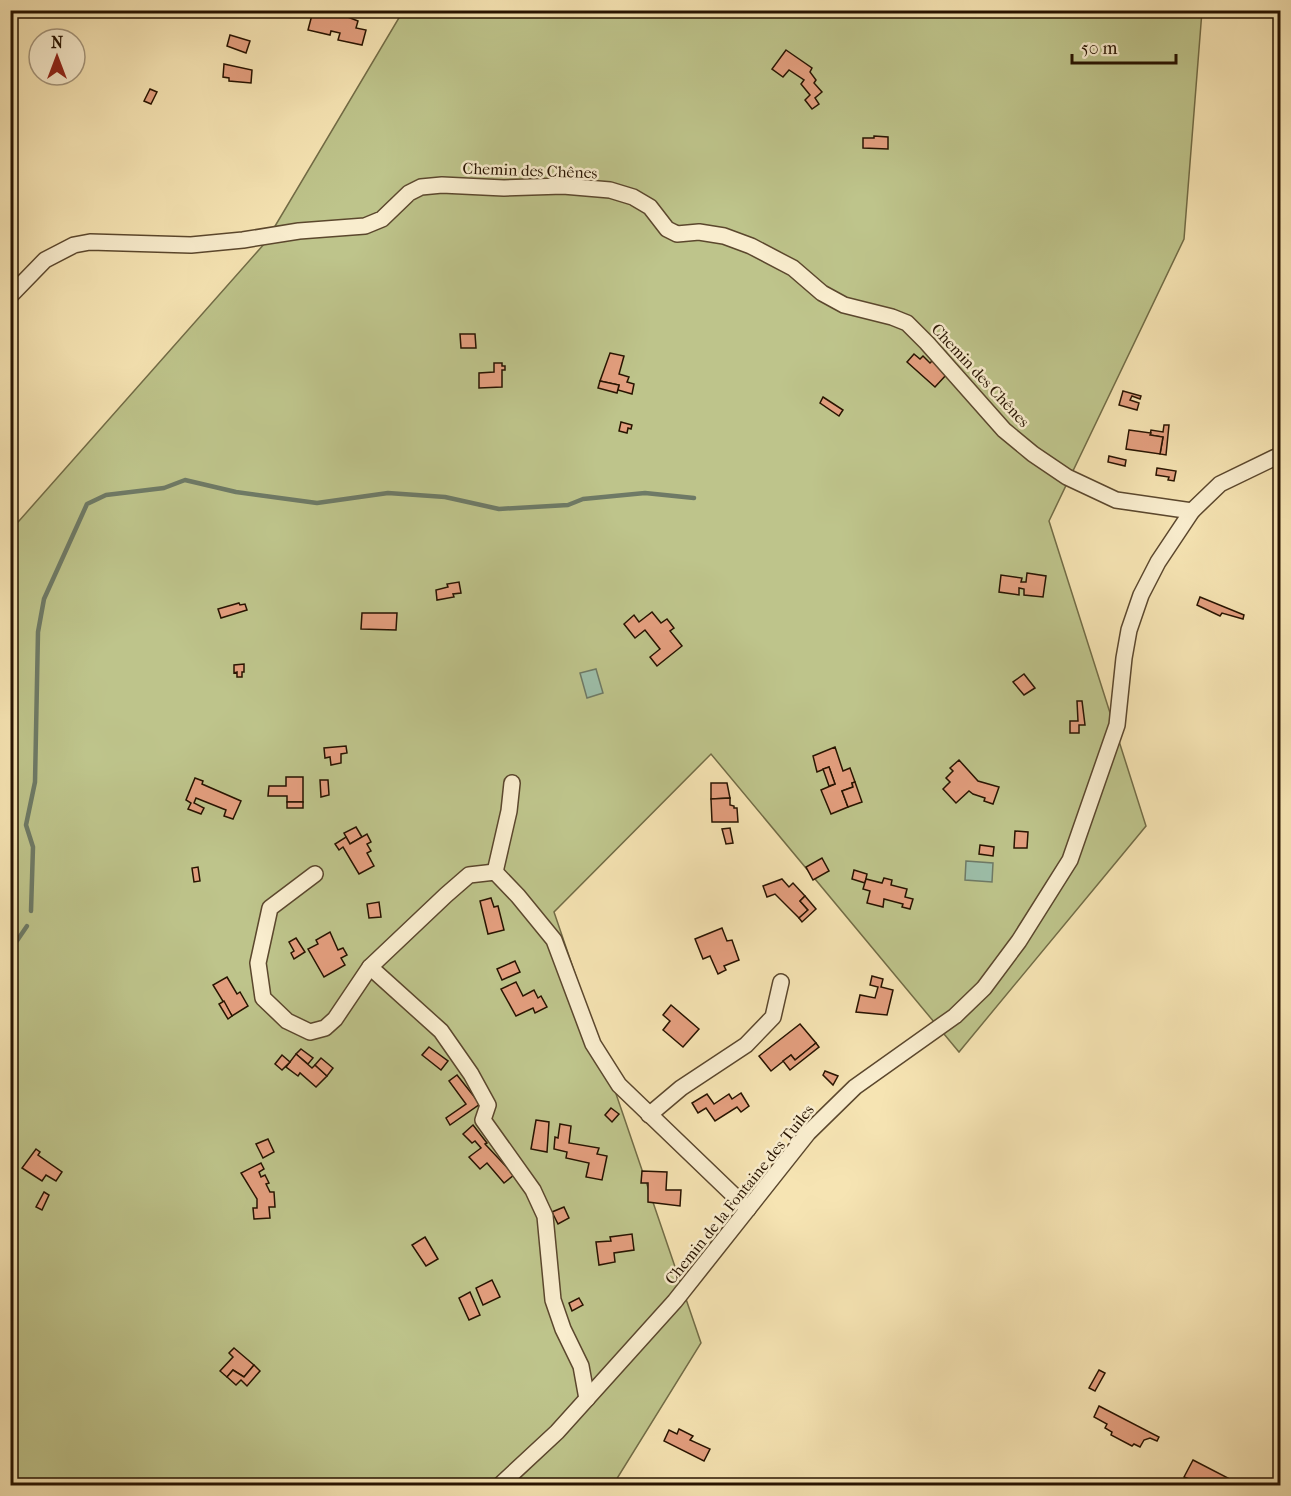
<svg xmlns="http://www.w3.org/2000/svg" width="1291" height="1496" font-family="'IM FELL French Canon',serif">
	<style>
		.green { fill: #bec48b; stroke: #726c46; stroke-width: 1.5 }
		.water { fill: #9dbfaa; stroke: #6e7a66; stroke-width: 1.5 }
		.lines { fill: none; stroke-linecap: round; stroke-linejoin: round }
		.stream { stroke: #6e7a66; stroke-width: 4.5 }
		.building { fill: #e49f7f; stroke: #271300; stroke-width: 1.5 }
		.minor-casing { stroke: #5b472d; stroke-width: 18 }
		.minor { stroke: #f9edce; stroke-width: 15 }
		.labels { text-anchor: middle; stroke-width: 5; stroke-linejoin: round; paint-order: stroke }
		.street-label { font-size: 16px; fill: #271300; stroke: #f9edce }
	</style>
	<rect width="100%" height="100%" fill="#f6e4b3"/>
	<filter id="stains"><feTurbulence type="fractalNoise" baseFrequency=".00333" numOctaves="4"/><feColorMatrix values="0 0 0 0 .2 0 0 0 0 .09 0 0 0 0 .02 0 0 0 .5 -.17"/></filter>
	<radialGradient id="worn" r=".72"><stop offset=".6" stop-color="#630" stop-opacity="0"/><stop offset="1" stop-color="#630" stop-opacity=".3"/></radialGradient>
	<polygon class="green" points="403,11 1202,11 1184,239 1049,521 1146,826 959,1052 711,754 554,912 701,1343 613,1485 11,1486 11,530 265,243"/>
	<g class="water">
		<polygon points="596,669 603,693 587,698 580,673"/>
		<polygon points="966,861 993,863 992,882 965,880"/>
	</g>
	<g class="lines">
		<g class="stream">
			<polyline points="31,911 33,847 26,825 35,782 38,632 44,599 87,504 106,495 164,488 185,480 236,492 317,503 388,493 445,497 499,509 568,505 583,499 645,493 694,498"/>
			<polyline points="10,951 27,926"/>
		</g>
	</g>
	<g class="building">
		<polygon points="313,11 339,17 340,14 358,21 356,28 366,30 362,45 338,40 340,33 331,31 330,35 308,30"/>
		<polygon points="230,35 250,41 246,53 227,46"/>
		<polygon points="786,50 812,68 810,72 816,80 814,83 822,92 815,98 819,104 812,109 805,100 810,95 801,84 804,80 789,70 783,77 772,69"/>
		<polygon points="224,64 252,70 251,83 229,81 229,78 223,77"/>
		<polygon points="150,89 157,92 151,104 144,101"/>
		<polygon points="874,136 888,137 888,149 863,148 863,138 874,138"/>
		<polygon points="460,334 475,334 476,348 461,348"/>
		<polygon points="610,353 624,356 619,374 629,377 627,382 634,384 632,394 618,390 619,385 600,381"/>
		<polygon points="914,354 920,359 923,356 930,363 933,360 947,374 935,387 907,362"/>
		<polygon points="494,363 502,363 502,366 505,366 505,370 502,370 502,387 479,388 479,373 494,372"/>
		<polygon points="600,381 619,385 617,393 598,388"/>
		<polygon points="1123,391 1141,396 1140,399 1132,396 1130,400 1139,403 1137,410 1119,405"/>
		<polygon points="823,397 843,410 839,416 820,403"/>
		<polygon points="621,422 632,425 631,429 628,428 627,433 619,431"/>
		<polygon points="1164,425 1169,425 1166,455 1160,454 1163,437 1150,435 1151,430 1163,432"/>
		<polygon points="1129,430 1151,433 1150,435 1163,437 1160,454 1126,449"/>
		<polygon points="1109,456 1126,460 1125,466 1108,462"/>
		<polygon points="1157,468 1176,471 1174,481 1168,480 1169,477 1156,475"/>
		<polygon points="1027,573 1046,576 1043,597 1024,595 1024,589 1019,588 1019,595 999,592 1001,575 1022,578 1021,582 1026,582"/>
		<polygon points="459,582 461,593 453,594 454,597 437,600 436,590 448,587 447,584"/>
		<polygon points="1200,597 1244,615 1243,619 1222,613 1220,616 1197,605"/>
		<polygon points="239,603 240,605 245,604 247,610 221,618 218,609"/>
		<polygon points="652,612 661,623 667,619 674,628 670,631 682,646 657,666 650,657 660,649 645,630 635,638 624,624 634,615 639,622"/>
		<polygon points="362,613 397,613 396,630 361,629"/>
		<polygon points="244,664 244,672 242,672 242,677 237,677 237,672 234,673 234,665"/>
		<polygon points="1024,674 1035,688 1024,695 1013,682"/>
		<polygon points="1077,701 1082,701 1085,725 1079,725 1079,733 1070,733 1070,721 1078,721"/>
		<polygon points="346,746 347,753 341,754 341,763 331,765 330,757 325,758 324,748"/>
		<polygon points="835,747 843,771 850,768 855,782 852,783 853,787 842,791 848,807 831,814 821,790 835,784 829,767 817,772 813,756"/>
		<polygon points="959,760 978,781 999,787 993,804 984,801 985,798 973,794 969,791 956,803 943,789 950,782 946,778 953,771 950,768"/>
		<polygon points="829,767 835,784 829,786 823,769"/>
		<polygon points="286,777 303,777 303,802 287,802 287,796 268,796 269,786 286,786"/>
		<polygon points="195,778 203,781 202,784 241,801 233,819 224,816 226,810 196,798 194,803 204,808 201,814 188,809 191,803 186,800"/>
		<polygon points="320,780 328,780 329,795 321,797"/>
		<polygon points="855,782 862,802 848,807 842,791 853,787 852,783"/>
		<polygon points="711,783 727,783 730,798 711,799"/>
		<polygon points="730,798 730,805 734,806 734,808 737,808 738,822 712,822 711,799"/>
		<rect x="287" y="802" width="16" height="6"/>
		<polygon points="356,827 362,837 350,844 344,833"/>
		<polygon points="730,828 733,843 726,844 722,829"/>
		<polygon points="1015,831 1028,832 1027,848 1014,848"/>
		<polygon points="367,834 371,842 367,844 371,851 367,853 374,866 359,874 343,847 339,850 335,844 346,837 350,844"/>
		<polygon points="980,845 994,847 993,856 979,854"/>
		<polygon points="822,858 829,871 813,880 806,867"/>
		<polygon points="198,867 200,881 194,882 192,868"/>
		<polygon points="854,870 867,874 865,883 852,879"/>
		<polygon points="884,878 892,880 891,885 907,889 905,897 913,899 910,909 902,907 903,904 884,899 883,907 867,903 870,891 863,889 866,879 882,883"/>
		<polygon points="782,879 789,887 793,883 805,896 800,901 808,910 799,918 775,894 767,897 763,886"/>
		<polygon points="805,896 816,909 802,922 799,918 808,910 800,901"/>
		<polygon points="491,898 494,907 498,906 504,930 488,934 480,901"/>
		<polygon points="379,902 381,917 369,918 367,904"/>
		<polygon points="722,928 727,941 732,940 739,960 724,966 726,970 718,974 710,956 703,959 695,939"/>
		<polygon points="330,932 338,950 343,948 347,955 341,958 345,965 324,977 308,949 318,944 316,940"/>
		<polygon points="296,938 305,952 294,959 291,953 294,951 289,942"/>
		<polygon points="515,961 520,972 502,980 497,969"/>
		<polygon points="872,976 883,979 881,987 893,990 887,1015 856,1012 860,995 875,998 878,987 870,985"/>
		<polygon points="227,977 237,994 240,992 248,1006 232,1016 213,985"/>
		<polygon points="516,982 523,996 534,990 538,998 541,996 547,1007 535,1013 533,1008 516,1016 501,989"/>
		<polygon points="224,1001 232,1016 228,1019 219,1004"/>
		<polygon points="671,1005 699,1029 683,1047 663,1030 670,1021 663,1015"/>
		<polygon points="800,1024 816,1043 795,1060 791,1055 771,1071 759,1056"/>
		<polygon points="816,1043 819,1047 790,1070 783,1061 791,1055 795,1060"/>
		<polygon points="429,1047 448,1061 441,1070 422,1055"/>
		<polygon points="301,1049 313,1058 308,1064 296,1054"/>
		<polygon points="296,1054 312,1068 315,1065 327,1076 316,1087 300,1073 298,1076 286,1067"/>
		<polygon points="282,1055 290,1062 282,1070 275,1064"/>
		<polygon points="321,1058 333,1068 327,1076 315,1065"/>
		<polygon points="825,1071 838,1076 833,1085 823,1075"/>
		<polygon points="457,1075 480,1104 450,1125 446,1118 466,1104 449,1081"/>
		<polygon points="741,1093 749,1106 741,1112 737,1107 715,1121 706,1108 698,1113 692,1103 707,1094 714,1104 729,1094 732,1099"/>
		<polygon points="611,1108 619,1114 612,1122 605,1115"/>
		<polygon points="536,1120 549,1122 547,1152 531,1149"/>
		<polygon points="560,1124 571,1126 569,1143 599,1148 597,1154 607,1156 602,1180 586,1177 589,1163 566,1158 567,1152 554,1149 555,1137 558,1138"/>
		<polygon points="473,1125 487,1143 485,1144 514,1175 504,1183 487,1163 480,1169 469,1157 481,1148 475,1141 472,1143 463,1134"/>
		<polygon points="268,1139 274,1152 263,1158 256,1144"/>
		<polygon points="36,1149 40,1152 38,1155 62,1172 56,1181 46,1175 42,1181 22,1168"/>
		<polygon points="261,1163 264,1169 259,1172 261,1177 265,1175 269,1183 266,1184 270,1192 274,1192 275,1207 269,1207 270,1218 254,1219 253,1208 257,1208 257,1199 241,1173"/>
		<polygon points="642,1171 667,1172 666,1190 681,1190 680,1206 648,1202 648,1183 641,1183"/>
		<polygon points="44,1192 49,1195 42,1210 36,1207"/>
		<polygon points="564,1207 569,1218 558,1224 552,1212"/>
		<polygon points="632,1234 634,1250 614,1253 615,1262 599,1265 596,1242 611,1241 610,1237"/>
		<polygon points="425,1237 438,1259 426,1266 412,1245"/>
		<polygon points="492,1280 500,1297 483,1305 476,1288"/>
		<polygon points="470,1292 480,1315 469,1320 459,1298"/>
		<polygon points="579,1298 583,1305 572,1311 569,1303"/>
		<polygon points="234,1348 254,1365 244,1377 233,1370 227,1377 220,1371 233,1357 229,1353"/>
		<polygon points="254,1365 260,1371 247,1386 241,1380 236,1385 227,1377 233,1370 244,1377"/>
		<polygon points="1099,1370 1105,1373 1095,1391 1089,1388"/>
		<polygon points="1099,1406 1159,1437 1157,1441 1150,1438 1144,1440 1140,1447 1134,1444 1132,1446 1111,1435 1112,1432 1105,1428 1107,1424 1094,1417"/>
		<polygon points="679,1429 693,1436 690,1440 710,1449 704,1461 664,1441 669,1430 677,1434"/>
		<polygon points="1193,1460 1228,1478 1224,1486 1207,1486 1184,1477"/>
	</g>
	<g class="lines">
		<g class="minor-casing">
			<g id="minor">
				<polyline points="10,296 45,260 74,245 90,242 191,245 243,240 299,231 365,226 382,219 409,193 421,187 442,185 504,188 563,186 610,190 633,197 650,207 667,229 677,234 699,232 724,236 751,246 793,268 822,293 844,305 892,317 907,323 927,343 1004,430 1033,454 1067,477 1116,500 1192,511"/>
				<polyline points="495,872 509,811 512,783"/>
				<polyline points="315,874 270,908 258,963 263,998 287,1021 310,1032 325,1028 335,1019 370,967 446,895 469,875 495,872 518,896 554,940 593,1044 619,1085 748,1209"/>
				<polyline points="370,967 441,1031 471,1074 488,1105 483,1120 533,1190 545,1216 553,1300 563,1329 581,1366 587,1399"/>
				<polyline points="649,1115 681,1088 746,1045 773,1017 781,982"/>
				<polyline points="499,1486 557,1432 675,1301 808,1133 855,1087 955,1016 984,988 1019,941 1070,860 1117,725 1124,658 1129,630 1141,595 1158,562 1192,511 1220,484 1280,455"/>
			</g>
		</g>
		<use href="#minor" class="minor"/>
	</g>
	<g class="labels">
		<g class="street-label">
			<text transform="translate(530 170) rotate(2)" y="6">Chemin des Chênes</text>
			<text transform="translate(981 375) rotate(47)" y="6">Chemin des Chênes</text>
			<text transform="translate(739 1194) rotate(-51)" y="6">Chemin de la Fontaine des Tuiles</text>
		</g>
	</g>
	<rect width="1291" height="1496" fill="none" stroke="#f6e4b3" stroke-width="36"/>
	<rect x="12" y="12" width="1267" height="1472" fill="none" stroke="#271300" stroke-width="3"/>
	<rect x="18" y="18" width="1255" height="1460" fill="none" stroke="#271300" stroke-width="1.5"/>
	<g transform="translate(57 57)"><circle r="28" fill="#f9edce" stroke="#a5967c" stroke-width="1.5"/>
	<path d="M0-4.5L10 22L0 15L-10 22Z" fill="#8f2418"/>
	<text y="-9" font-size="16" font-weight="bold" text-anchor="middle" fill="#271300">N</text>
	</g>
	<path d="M1072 54v9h104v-9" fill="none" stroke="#271300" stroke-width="3"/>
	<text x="1081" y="54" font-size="18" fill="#271300" stroke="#f9edce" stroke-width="4.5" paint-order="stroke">50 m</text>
	<rect width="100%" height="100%" filter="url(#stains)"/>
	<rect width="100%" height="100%" fill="url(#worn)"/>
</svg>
